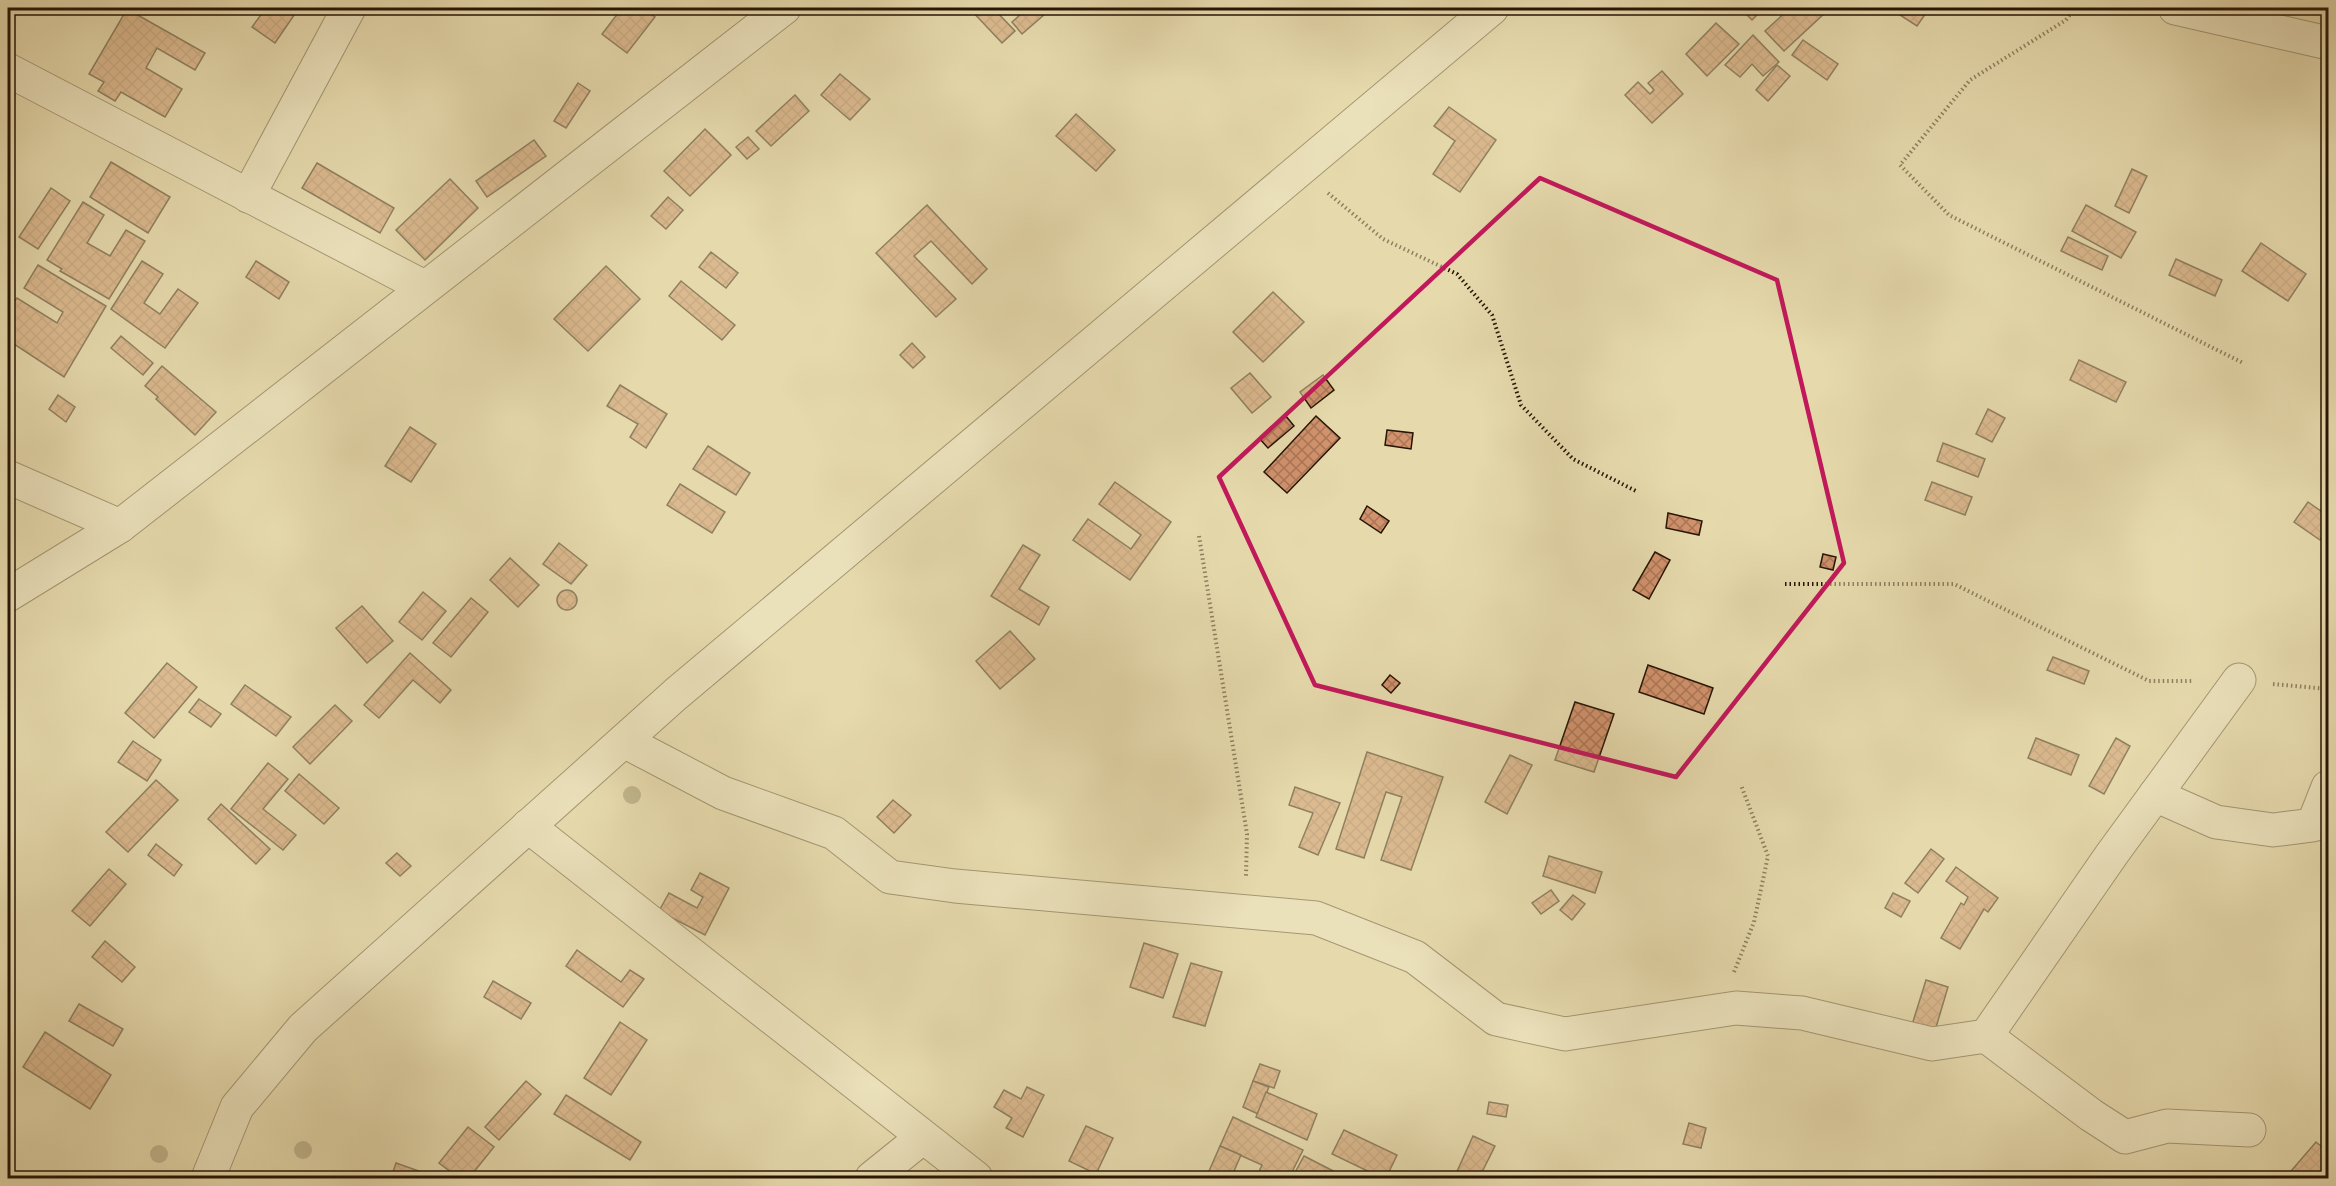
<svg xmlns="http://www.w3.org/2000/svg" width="2336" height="1186" font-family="Alegreya,serif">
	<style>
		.building { fill: url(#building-cross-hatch); stroke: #261404; stroke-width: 1.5 }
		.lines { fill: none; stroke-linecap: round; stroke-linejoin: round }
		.minor-casing { stroke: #56462e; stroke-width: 35 }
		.path { stroke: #261404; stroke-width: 4; stroke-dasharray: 1.5 3; stroke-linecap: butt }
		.minor { stroke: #efe7ca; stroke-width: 33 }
		.tree { fill: #958966 }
		.marked { fill: none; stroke: #c2185b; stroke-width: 4.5; stroke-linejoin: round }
	</style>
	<defs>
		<pattern id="building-cross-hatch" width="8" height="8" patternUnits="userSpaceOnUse" patternTransform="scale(1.5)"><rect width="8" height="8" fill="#d1926c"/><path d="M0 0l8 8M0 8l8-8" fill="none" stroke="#a97657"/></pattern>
	</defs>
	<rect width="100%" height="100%" fill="#e6daad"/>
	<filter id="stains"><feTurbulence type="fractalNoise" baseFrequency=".00333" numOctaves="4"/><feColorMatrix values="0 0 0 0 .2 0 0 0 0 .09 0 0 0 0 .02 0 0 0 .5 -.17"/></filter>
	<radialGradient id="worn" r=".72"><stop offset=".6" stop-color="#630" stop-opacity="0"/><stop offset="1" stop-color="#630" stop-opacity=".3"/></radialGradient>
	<g class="building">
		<polygon points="266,8 299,8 275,43 252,27"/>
		<polygon points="622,8 642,8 655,17 627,53 602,34"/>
		<polygon points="969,8 993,8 1015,31 1002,43"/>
		<polygon points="1028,8 1052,8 1022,34 1012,22"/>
		<polygon points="1740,8 1764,8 1752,20"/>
		<polygon points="1790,8 1820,8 1825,13 1784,51 1765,31"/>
		<polygon points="1889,8 1917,8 1926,13 1917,26"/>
		<polygon points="127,9 205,53 195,70 157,48 146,68 182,89 165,117 121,92 115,101 98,91 104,82 89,74"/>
		<polygon points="1716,23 1739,44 1707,76 1686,54"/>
		<polygon points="1753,35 1779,62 1763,76 1752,64 1740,77 1725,65"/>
		<polygon points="1803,40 1838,64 1827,80 1792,55"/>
		<polygon points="1777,65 1790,76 1768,101 1756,90"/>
		<polygon points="1662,71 1683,94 1652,123 1625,95 1638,82 1650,94 1654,90 1648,83"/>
		<polygon points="840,74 870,99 850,120 821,95"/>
		<polygon points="578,83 590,91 566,128 554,121"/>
		<polygon points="795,95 809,111 771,146 756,131"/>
		<polygon points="1449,107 1496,140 1460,192 1433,174 1455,141 1434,126"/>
		<polygon points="1076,114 1115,150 1096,171 1056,136"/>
		<polygon points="705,129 731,155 690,196 664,171"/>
		<polygon points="748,137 759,149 747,159 736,147"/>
		<polygon points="534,140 546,156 487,197 476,181"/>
		<polygon points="111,162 170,197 148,233 90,197"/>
		<polygon points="317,163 394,208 380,233 302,188"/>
		<polygon points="2132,169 2147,176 2129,213 2115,206"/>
		<polygon points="450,179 478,208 425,260 396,230"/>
		<polygon points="51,188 70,201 38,249 19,237"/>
		<polygon points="668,197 683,210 666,229 651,216"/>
		<polygon points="83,202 104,215 87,243 110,256 126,230 145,241 109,299 60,271 62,269 47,260"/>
		<polygon points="927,205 987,269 972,284 931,241 914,256 956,299 936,317 876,253"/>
		<polygon points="2086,205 2136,232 2121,258 2072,231"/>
		<polygon points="2068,237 2108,256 2102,270 2061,251"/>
		<polygon points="2261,243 2306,274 2288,301 2242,271"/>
		<polygon points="711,252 738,273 726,288 699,267"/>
		<polygon points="2176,259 2222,280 2215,296 2169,275"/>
		<polygon points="142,261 163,274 144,303 160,314 178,289 198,303 165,348 111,309"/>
		<polygon points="256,261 289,282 279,299 246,277"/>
		<polygon points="38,265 106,306 64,377 8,340 8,310 17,298 57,323 63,312 24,288"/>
		<polygon points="606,266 640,299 588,351 554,319"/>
		<polygon points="681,281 735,325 722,340 669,296"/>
		<polygon points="1273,292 1304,322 1263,362 1233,332"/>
		<polygon points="121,336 153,363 143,375 111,348"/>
		<polygon points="912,343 925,357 913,368 900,355"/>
		<polygon points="2079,360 2126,382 2116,402 2070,380"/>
		<polygon points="162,366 216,412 195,435 156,399 158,397 145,386"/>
		<polygon points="1250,373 1271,397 1252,413 1231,388"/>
		<polygon points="1323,375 1334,390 1311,408 1300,392"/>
		<polygon points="620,385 667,414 646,448 630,437 638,424 607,406"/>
		<polygon points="58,395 75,407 66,422 49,409"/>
		<polygon points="1988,409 2005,418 1992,442 1976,434"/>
		<polygon points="1285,415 1294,426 1268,448 1259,438"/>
		<polygon points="1316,416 1340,438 1287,493 1264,472"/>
		<polygon points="410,427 436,444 411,482 385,466"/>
		<polygon points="1387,430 1413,433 1411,449 1385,445"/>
		<polygon points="1943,443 1985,459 1978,477 1937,461"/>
		<polygon points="708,446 750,473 736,495 693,469"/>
		<polygon points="1115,482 1171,522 1130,580 1073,540 1088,519 1131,549 1141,535 1099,504"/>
		<polygon points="1932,482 1972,497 1965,515 1925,500"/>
		<polygon points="680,484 725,512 712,533 667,505"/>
		<polygon points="2308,502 2328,516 2328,528 2320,540 2294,522"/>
		<polygon points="1367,506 1389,521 1381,533 1360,519"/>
		<polygon points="1668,513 1702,521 1699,535 1666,528"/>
		<polygon points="559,543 587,565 571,584 543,564"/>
		<polygon points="1023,545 1040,555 1019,589 1049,607 1039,625 991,596"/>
		<polygon points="1655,552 1670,560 1649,599 1633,590"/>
		<polygon points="1823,554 1836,557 1833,570 1820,567"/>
		<polygon points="510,558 539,585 518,607 490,580"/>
		<circle cx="567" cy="600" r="10"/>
		<polygon points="423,592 446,611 422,640 399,622"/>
		<polygon points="471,598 488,612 451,657 433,643"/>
		<polygon points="362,606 393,641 367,663 336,628"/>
		<polygon points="1010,631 1035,659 1000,689 976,661"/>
		<polygon points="410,653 451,690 440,703 413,680 379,718 364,705"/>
		<polygon points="2053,657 2089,671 2084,684 2047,670"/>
		<polygon points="167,663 197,687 154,738 125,713"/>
		<polygon points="1648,665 1713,688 1704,714 1639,692"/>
		<polygon points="1390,675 1400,683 1391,693 1382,685"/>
		<polygon points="245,685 291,717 276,736 231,704"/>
		<polygon points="199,699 221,714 211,727 189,712"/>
		<polygon points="1575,702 1614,714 1594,772 1555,760"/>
		<polygon points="335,705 352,721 310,764 293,747"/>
		<polygon points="2036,738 2079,755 2071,775 2028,758"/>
		<polygon points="2116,738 2130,746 2104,794 2089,786"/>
		<polygon points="133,741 161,760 147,781 118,762"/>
		<polygon points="1367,752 1443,777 1411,870 1381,860 1402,797 1386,792 1364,858 1336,849"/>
		<polygon points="1510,755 1532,765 1507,814 1485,802"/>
		<polygon points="268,763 288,779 263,809 296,835 283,850 231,809"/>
		<polygon points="299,774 339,808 324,824 285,791"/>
		<polygon points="156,780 178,800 128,852 106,832"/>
		<polygon points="1295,787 1340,803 1318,855 1299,847 1313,813 1289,805"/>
		<polygon points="893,800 911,815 894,833 877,817"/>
		<polygon points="221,804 270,849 256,864 208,819"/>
		<polygon points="156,844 182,865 174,876 148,855"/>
		<polygon points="1931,849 1944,859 1918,893 1905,883"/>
		<polygon points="397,853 411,866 400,876 386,863"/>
		<polygon points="1549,856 1602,872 1595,893 1543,876"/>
		<polygon points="1956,867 1998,898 1988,912 1984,909 1960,949 1941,938 1961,903 1964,905 1968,897 1946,881"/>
		<polygon points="109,869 126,884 90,926 72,911"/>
		<polygon points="700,873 729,888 705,935 659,911 669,893 697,908 703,897 691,890"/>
		<polygon points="1551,890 1559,901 1541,914 1532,903"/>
		<polygon points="1893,893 1910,901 1901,917 1885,908"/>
		<polygon points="1573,895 1585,904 1572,920 1560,910"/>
		<polygon points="105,941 135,967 122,982 92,957"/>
		<polygon points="1144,943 1178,954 1163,998 1130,987"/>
		<polygon points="577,950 621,982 630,970 644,979 623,1007 566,966"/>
		<polygon points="1191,963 1222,972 1205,1026 1173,1017"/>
		<polygon points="1926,980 1948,987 1934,1034 1911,1028"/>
		<polygon points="493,981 531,1003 521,1019 484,997"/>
		<polygon points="79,1004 123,1029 113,1046 69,1021"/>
		<polygon points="620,1022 647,1040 611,1095 584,1078"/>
		<polygon points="45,1032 111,1075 90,1109 23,1067"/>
		<polygon points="1260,1064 1280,1071 1274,1088 1253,1081"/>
		<polygon points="526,1081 541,1094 499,1140 485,1127"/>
		<polygon points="1253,1081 1269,1087 1258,1114 1243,1107"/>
		<polygon points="1027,1087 1044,1095 1023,1137 1006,1128 1012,1118 994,1107 1004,1090 1021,1099"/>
		<polygon points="1266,1092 1317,1114 1307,1140 1256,1117"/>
		<polygon points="566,1095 641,1142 630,1160 554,1114"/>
		<polygon points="1489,1102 1508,1105 1506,1117 1487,1114"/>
		<polygon points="1233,1117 1303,1150 1289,1178 1256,1178 1262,1165 1220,1146"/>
		<polygon points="1689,1123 1706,1128 1701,1148 1683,1144"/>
		<polygon points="1086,1126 1113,1138 1096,1174 1069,1161"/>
		<polygon points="468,1127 494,1147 469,1178 459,1178 439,1163"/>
		<polygon points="1344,1130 1397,1155 1386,1178 1382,1178 1332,1154"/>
		<polygon points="1473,1136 1495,1146 1479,1178 1454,1178"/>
		<polygon points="2316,1142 2328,1152 2328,1170 2322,1178 2287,1178 2286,1177"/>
		<polygon points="1220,1146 1241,1155 1231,1178 1206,1178"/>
		<polygon points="1304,1156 1347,1178 1292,1178"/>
		<polygon points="396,1163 436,1177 435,1178 391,1178"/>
	</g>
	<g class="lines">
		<g class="minor-casing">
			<g id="minor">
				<polyline points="2175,8 2328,43"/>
				<polyline points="8,70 424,287"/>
				<polyline points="248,196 349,8"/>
				<polyline points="8,477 120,526"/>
				<polyline points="8,595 120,526 784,8"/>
				<polyline points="624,741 723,793 834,833 890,877 955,886 1316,918 1415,957 1496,1019 1565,1034 1736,1008 1802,1013 1932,1044 1986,1036 2091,1115 2125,1137 2167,1126 2249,1130"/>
				<polyline points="2155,795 2216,822 2273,830 2313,825 2328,787"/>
				<polyline points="528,826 976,1178"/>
				<polyline points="1986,1036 2112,854 2239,680"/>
				<polyline points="208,1178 237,1107 303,1028 676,694 1492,8"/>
				<polyline points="872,1178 923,1137"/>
			</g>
		</g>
		<g class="path">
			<polyline points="2075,8 2066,20 1970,80 1900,165 1949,215 2243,363"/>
			<polyline points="1328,193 1383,239 1457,274 1492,315 1521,405 1573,459 1636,491"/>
			<polyline points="1199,536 1247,834 1246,876"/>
			<polyline points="1785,584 1954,584 2149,681 2193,681"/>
			<polyline points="2273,684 2328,689"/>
			<polyline points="1734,972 1754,922 1768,856 1741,785"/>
		</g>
		<use href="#minor" class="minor"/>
	</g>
	<g class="tree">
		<circle cx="632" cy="795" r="9"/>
		<circle cx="303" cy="1150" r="9"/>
		<circle cx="159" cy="1154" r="9"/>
	</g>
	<path d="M0 0H2336V1186H0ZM1540 178 1777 280 1844 563 1676 777 1315 685 1219 477Z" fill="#e6daad" fill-opacity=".55" fill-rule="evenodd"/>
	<path class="marked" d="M1540 178 1777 280 1844 563 1676 777 1315 685 1219 477Z"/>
	<rect width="2336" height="1186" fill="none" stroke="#e6daad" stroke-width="30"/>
	<rect x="9" y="9" width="2318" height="1168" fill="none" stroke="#261404" stroke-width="3"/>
	<rect x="15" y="15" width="2306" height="1156" fill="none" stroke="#261404" stroke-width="1.5"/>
	<rect width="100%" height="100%" filter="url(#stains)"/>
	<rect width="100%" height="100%" fill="url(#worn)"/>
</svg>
